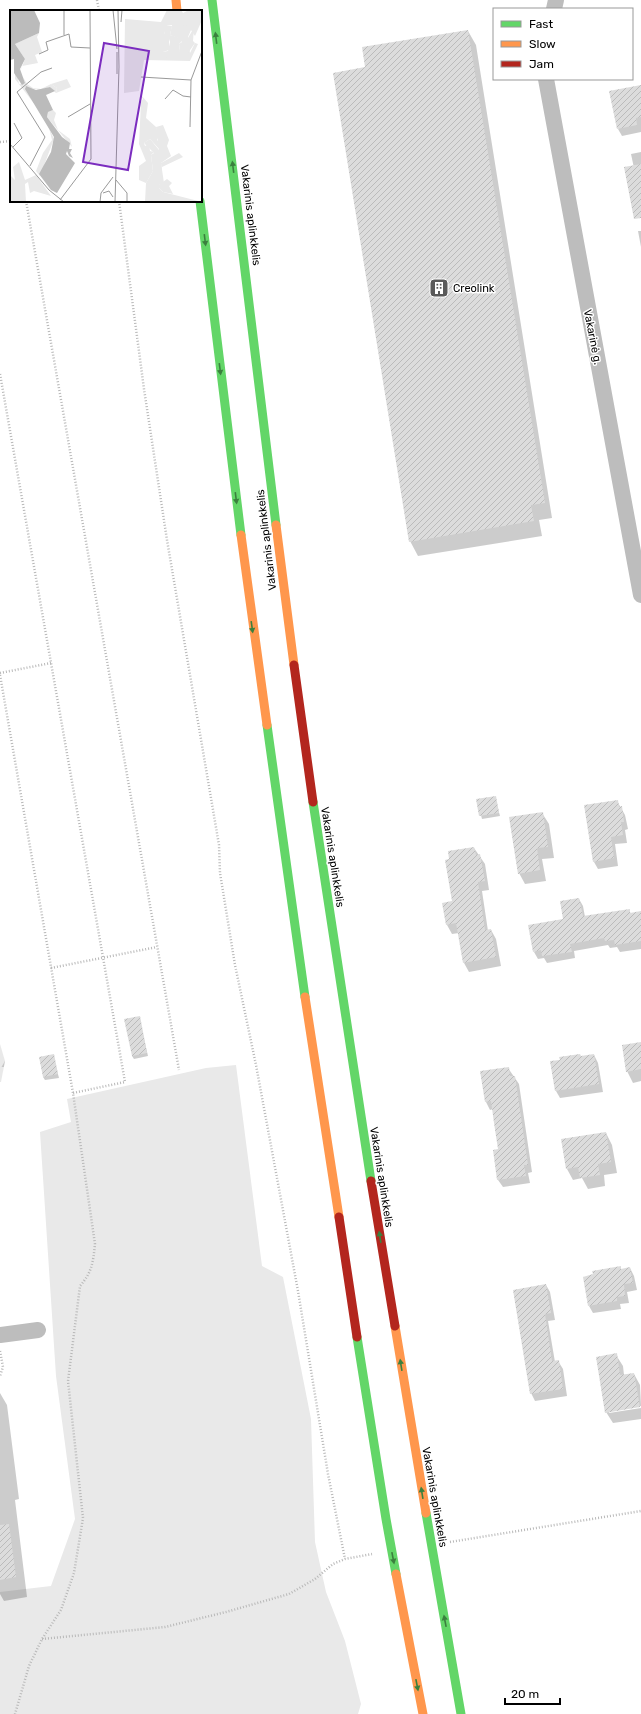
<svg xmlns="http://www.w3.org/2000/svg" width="641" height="1714" font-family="Rubik,sans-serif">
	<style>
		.green { fill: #e9e9e9 }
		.forest { fill: url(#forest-firs) }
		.shadow { fill: #0003 }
		.building { fill: url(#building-hatch) }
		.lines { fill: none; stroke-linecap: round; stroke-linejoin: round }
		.path { stroke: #b8b8b8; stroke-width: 2.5; stroke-dasharray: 1 2; stroke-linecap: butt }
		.street { stroke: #bdbdbd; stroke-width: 16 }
		.fast { stroke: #63d668; stroke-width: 9 }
		.slow { stroke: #ff974d; stroke-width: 9 }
		.jam { stroke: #b3261e; stroke-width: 9 }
		.oneway { fill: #3b803e }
		.labels { text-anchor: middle; stroke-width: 3; stroke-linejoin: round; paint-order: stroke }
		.street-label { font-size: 11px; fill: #000; stroke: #fff }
		.poi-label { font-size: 11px; fill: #000; stroke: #fff; text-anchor: start }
		.inset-road { fill: none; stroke: #999; stroke-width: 1 }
		.view { fill: #7b2cbf; fill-opacity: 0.15; stroke: #7b2cbf; stroke-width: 2 }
		.inset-edge { fill: none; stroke: #000; stroke-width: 2 }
	</style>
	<defs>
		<pattern id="forest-firs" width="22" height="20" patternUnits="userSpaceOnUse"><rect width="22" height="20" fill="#e9e9e9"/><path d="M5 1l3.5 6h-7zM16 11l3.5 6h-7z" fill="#c6c6c6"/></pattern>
		<pattern id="building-hatch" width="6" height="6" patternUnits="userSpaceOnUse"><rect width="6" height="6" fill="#dcdcdc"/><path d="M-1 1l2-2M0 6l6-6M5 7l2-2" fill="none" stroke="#bbb"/></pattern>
	</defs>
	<rect width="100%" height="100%" fill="#fff"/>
	<polygon class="green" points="236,1065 262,1266 283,1277 311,1419 315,1542 326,1592 345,1641 361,1704 358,1714 0,1714 0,1592 51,1586 75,1519 56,1376 40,1132 71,1122 67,1099 206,1068"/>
	<polygon class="forest" points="0,1044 5,1061 1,1082 0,1082"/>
	<g class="shadow">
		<polygon points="468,31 476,45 552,518 539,520 542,536 418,556 410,541 366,68"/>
		<polygon points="641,86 641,132 622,136 618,129"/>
		<polygon points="641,152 641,201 631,154"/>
		<polygon points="638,231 641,231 641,248 641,247"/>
		<polygon points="495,797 500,816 482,819 477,800"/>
		<polygon points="617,801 625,815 628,829 625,830 627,843 615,844 618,866 598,869 594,862"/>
		<polygon points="542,813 549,824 554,858 542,859 546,881 525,884 519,873"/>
		<polygon points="474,848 485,864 489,890 482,891 488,931 491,930 496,939 501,966 469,972 464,963 459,933 452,934 447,925 453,902"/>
		<polygon points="579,899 583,906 585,917 629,910 631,914 641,915 641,949 620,952 617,947 610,948 608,945 574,951 575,958 547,963 544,958 538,959 534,952 564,919"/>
		<polygon points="139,1017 148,1056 134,1059 132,1056"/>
		<polygon points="641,1043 641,1081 633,1083 627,1071"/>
		<polygon points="53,1055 59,1078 45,1080 43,1077"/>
		<polygon points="594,1055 598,1063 603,1092 560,1098 556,1091 551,1062"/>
		<polygon points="508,1068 519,1084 532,1172 528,1173 530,1183 503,1187 498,1180 499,1150 493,1109 490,1110 486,1102 481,1072"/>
		<polygon points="606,1133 612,1145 617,1173 604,1175 605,1186 588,1189 582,1178 573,1180 567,1169"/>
		<polygon points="630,1268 634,1276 637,1290 627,1292 629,1303 620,1304 621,1309 593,1313 589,1306 621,1270"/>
		<polygon points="546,1285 550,1292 555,1320 548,1321 555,1362 558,1361 563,1369 567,1396 535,1401 531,1393"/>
		<polygon points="616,1355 623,1366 624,1375 634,1374 640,1385 641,1406 609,1411 609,1413 641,1408 641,1419 613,1423 606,1412"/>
		<polygon points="0,1393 7,1405 19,1499 15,1500 27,1597 4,1601 0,1594"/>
	</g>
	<g class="building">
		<polygon points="468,30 545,503 531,505 534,521 409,542 333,73 365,67 362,47"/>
		<polygon points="641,85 641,117 636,118 637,125 617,129 609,91"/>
		<polygon points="641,164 641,218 634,219 624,167"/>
		<polygon points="496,796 499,813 479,816 476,799"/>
		<polygon points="618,800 619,807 622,806 624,822 621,822 623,835 611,837 614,858 593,862 584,805"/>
		<polygon points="543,812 548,847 537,848 540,870 518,874 509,817"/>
		<polygon points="474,847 476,855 480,854 485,881 478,882 485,930 491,929 496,957 463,963 456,923 446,925 442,903 452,901 445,860 449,859 448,851"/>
		<polygon points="579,898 583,916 630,909 630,913 641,911 641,941 615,945 614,940 605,941 604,938 570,944 572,952 542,956 541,950 533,952 528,925 563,919 560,901"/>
		<polygon points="140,1016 147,1053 132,1056 124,1019"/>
		<polygon points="641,1042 641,1069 626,1072 622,1045"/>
		<polygon points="54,1054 58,1074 43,1077 39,1057"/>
		<polygon points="580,1054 581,1056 594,1054 599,1084 555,1091 550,1061 560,1060 559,1057"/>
		<polygon points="509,1067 510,1076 515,1076 528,1165 524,1165 526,1176 497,1180 493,1150 498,1149 494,1123 491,1101 485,1102 480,1071"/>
		<polygon points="606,1132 611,1162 598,1164 600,1175 580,1178 578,1167 566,1169 561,1139"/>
		<polygon points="621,1266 621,1269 630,1267 633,1283 624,1284 625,1296 617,1297 617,1301 588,1306 583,1277 593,1274 592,1271"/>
		<polygon points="546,1284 551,1313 545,1314 552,1361 559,1360 563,1389 530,1394 513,1290"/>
		<polygon points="617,1353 620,1375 634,1373 640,1407 605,1413 596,1357"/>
		<polygon points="9,1524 16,1577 0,1580 0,1525"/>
	</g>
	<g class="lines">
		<g class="path">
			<polyline points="97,0 99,11"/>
			<polyline points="0,142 11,141"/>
			<polyline points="26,201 179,1070"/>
			<polyline points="119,201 144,389 167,540 219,845 220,873 235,965 256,1065 298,1291 328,1474 345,1559"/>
			<polyline points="0,374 125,1082 73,1093"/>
			<polyline points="0,673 51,663"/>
			<path d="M0 675 73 1093 95 1244C93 1263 92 1272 80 1286L68 1381 83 1518 74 1573 61 1610 42 1639 29 1666 15 1714"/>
			<polyline points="51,968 157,947"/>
			<polyline points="0,1351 3,1367 0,1376"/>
			<polyline points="450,1542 641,1511"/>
			<polyline points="42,1639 165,1627 226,1612 289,1594 315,1579 333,1564 345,1559 372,1554"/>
		</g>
		<g class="street">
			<polyline points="554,9 556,0"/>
			<polyline points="546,79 641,595"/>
			<polyline points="0,1335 38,1330"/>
		</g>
		<g class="fast">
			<polyline points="212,0 276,525"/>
			<polyline points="200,201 241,535"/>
			<polyline points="267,725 305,997"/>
			<polyline points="313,802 371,1181"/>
			<polyline points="357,1337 386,1519 396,1574"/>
			<polyline points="426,1513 461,1714"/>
		</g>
		<g class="slow">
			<polyline points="176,0 177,11"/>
			<polyline points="276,525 294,665"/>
			<polyline points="241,535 267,725"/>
			<polyline points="305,997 339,1217"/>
			<polyline points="395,1326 426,1513"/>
			<polyline points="396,1574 423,1714"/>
		</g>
		<g class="jam">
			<polyline points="294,665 313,802"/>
			<polyline points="371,1181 395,1326"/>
			<polyline points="339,1217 357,1337"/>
		</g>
	</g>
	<defs><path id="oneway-solid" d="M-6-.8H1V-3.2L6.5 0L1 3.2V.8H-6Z"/></defs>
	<g class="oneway">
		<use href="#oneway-solid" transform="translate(216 38) rotate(-97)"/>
		<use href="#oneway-solid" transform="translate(233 167) rotate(-97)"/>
		<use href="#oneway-solid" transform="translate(205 240) rotate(83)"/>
		<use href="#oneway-solid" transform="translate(220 369) rotate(83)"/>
		<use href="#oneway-solid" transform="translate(236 498) rotate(83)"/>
		<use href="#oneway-solid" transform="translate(252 627) rotate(82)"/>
		<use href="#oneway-solid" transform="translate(380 1237) rotate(-99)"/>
		<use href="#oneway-solid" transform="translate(401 1365) rotate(-99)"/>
		<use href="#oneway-solid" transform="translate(422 1493) rotate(-99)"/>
		<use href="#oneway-solid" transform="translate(393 1558) rotate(79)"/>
		<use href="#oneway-solid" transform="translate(445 1621) rotate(-101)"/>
		<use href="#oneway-solid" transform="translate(417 1685) rotate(79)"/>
	</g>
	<defs>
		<g id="building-square" transform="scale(1)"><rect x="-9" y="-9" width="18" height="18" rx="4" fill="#595959" stroke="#fff"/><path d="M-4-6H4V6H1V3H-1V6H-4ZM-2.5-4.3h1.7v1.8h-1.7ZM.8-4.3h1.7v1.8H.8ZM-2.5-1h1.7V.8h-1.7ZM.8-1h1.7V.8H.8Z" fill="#fff"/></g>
	</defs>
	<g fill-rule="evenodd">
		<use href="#building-square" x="439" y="288"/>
	</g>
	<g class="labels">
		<g class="street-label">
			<text transform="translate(251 215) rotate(83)" y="4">Vakarinis aplinkkelis</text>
			<text transform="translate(593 337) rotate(79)" y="4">Vakarinė g.</text>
			<text transform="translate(266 540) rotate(-97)" y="4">Vakarinis aplinkkelis</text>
			<text transform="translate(333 857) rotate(81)" y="4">Vakarinis aplinkkelis</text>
			<text transform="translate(382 1177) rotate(81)" y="4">Vakarinis aplinkkelis</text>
			<text transform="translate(435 1497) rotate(80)" y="4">Vakarinis aplinkkelis</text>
		</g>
		<g class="poi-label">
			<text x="453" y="292">Creolink</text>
		</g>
	</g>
	<g transform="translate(10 10)">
		<rect width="192" height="192" fill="#fff"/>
		<path d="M157 0H171L173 3 179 0H192V10L185 26 181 20 178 27 180 43 185 33 188 34 180 51 134 50 129 81 114 83 115 9 151 12ZM157 15H162L160 25 171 29 172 32 169 34 170 41 158 47 153 42 159 40V29L154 24ZM29 23 27 27 32 42 25 45 28 53 12 56 10 62 15 49 5 34ZM57 69 61 77 46 83 47 78 41 74ZM153 115 159 130 157 136 161 146 151 153 154 173 149 175V178L153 182 192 192H135L136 173 143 161 141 145 144 143 134 133 140 129 149 140 146 117ZM9 152 15 170 26 165 41 186 24 181 20 183 18 172 15 174 16 192H0V165L5 170 3 157Z" fill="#e9e9e9" fill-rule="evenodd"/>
		<path d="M156 15 162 16 160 25 174 29 169 34 170 41 166 47 162 46 161 49 154 46 152 42 158 41 160 32 159 29H153ZM170 15 180 16 172 26 168 25 166 18ZM184 18 183 31 185 33 178 43 173 36ZM5 53 9 74 15 73 13 67 17 74 23 78 31 79 41 74 47 78 46 83 40 77 30 80 15 77 33 105 5 69ZM131 85 138 93 136 108 146 117 149 126 147 130 152 134 150 140 140 129 134 133 135 136 139 134 140 141 144 142 141 145 143 161 136 173 129 170V156L136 151 129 134 131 92 133 89ZM43 100 46 103 44 110 48 120 60 129 62 137 37 107 38 102ZM39 118 44 129 30 166 45 185 26 161 33 143 42 130ZM169 143 173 147 152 157V165L151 153ZM157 169 162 173 159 176 163 184 153 182 149 178V175Z" fill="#e9e9e9"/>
		<path d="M0 0H24L30 13 29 23 5 34 15 49 10 59 15 73 12 75 4 63V49L0 50ZM16 76 26 80 40 77 45 81 36 85 43 100 38 102 37 107 52 127 60 133 59 139H62L60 143 63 148 59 146 57 141 56 144 65 153 47 183 41 180 29 164 41 142 44 127 15 79Z" fill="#bbb"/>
		<path class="inset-road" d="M103 0 107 39M111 12 112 0M54 25V0M29 44 38 40 36 32 59 24 61 37 80 38M107 64V42M131 67 181 70 180 117M181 70 192 41M7 82 35 127 20 156M7 82 31 62 42 58M155 89 163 80 173 86 181 87M58 107 80 94M0 134 39 180 54 192M3 137 12 128 4 113M106 170 117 183V192M93 183 99 181 103 187M50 190 81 149 80 0M90 192 91 183 103 167M105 192 109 57 108 0M134 192H158"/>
		<path class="view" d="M94 33 139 41 118 160 73 152Z"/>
		<rect width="192" height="192" class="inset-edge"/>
	</g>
	<rect x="493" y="8" width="140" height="72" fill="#ffffff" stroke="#999999"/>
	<rect x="501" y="21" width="20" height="6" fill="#63d668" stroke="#999999"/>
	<text x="529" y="28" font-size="12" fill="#000000">Fast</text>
	<rect x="501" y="41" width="20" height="6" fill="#ff974d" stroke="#999999"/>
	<text x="529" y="48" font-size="12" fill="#000000">Slow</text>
	<rect x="501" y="61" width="20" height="6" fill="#b3261e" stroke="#999999"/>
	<text x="529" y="68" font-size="12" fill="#000000">Jam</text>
	<path d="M505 1698v6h55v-6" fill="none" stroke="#000000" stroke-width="2"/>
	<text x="511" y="1698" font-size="12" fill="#000000" stroke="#ffffff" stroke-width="3" paint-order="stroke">20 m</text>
</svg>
